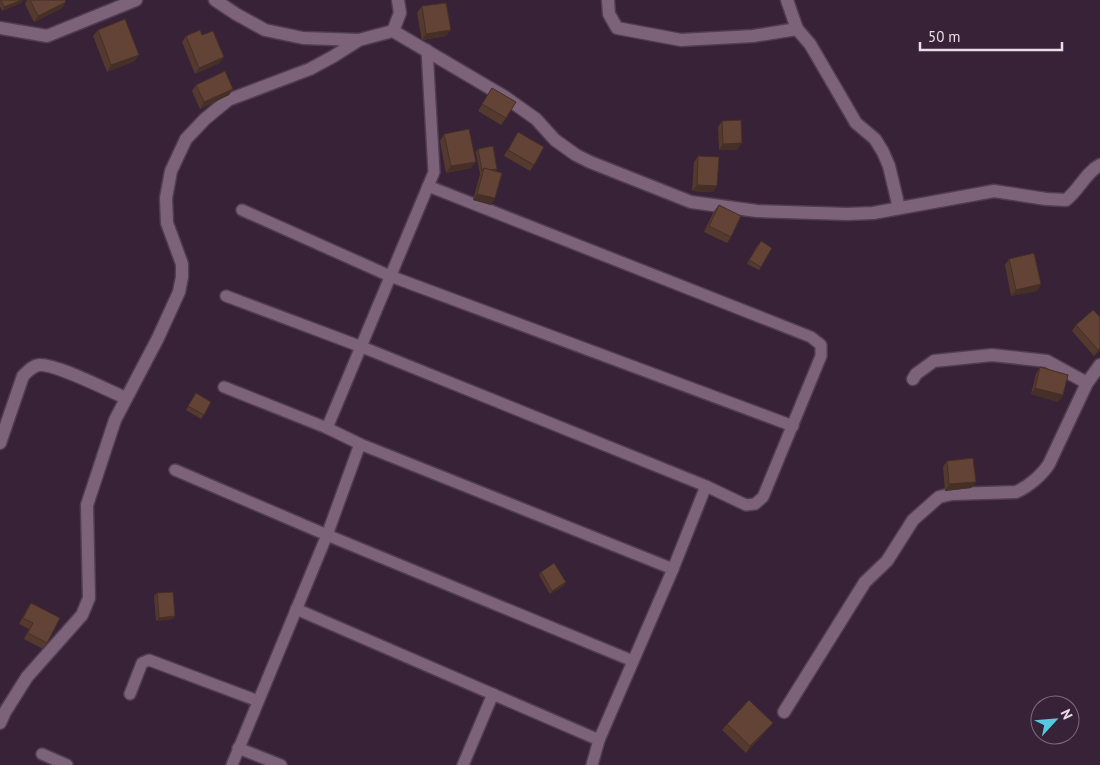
<svg xmlns="http://www.w3.org/2000/svg" width="1100" height="765" font-family="'PT Sans',sans-serif">
	<style>
		.lines { fill: none; stroke-linecap: round; stroke-linejoin: round }
		.lane-casing { stroke: #503d4f; stroke-width: 14 }
		.street-casing { stroke: #503d4f; stroke-width: 15 }
		.lane { stroke: #7c637a; stroke-width: 11 }
		.street { stroke: #7c637a; stroke-width: 12 }
		.wall { fill: #543a2e }
		.shaded-wall { fill: #452f26 }
		.building { fill: #624336; stroke: #452f26 }
	</style>
	<rect width="100%" height="100%" fill="#382237"/>
	<g class="lines">
		<g class="lane-casing">
			<g id="lane">
				<polyline points="242,210 390,276 793,426"/>
				<polyline points="226,296 362,347 706,486 746,505 755,504 763,497 821,356 821,345 811,337 428,186"/>
				<polyline points="224,387 327,428 360,444 673,569"/>
				<polyline points="327,428 434,172 427,50"/>
				<polyline points="175,470 327,535 633,661"/>
				<polyline points="296,609 599,740"/>
				<polyline points="130,694 142,663 149,660 258,701"/>
				<polyline points="238,748 281,765"/>
				<polyline points="42,754 67,765"/>
				<polyline points="232,765 327,535 360,444"/>
				<polyline points="463,765 493,694"/>
				<polyline points="592,765 599,740 673,569 706,486"/>
			</g>
		</g>
		<g class="street-casing">
			<g id="street">
				<polyline points="215,0 236,14 265,30 303,38 359,40 393,31"/>
				<polyline points="608,0 609,14 617,28 681,40 753,36 797,29"/>
				<polyline points="787,0 797,29 810,44 856,123 875,139 883,152 889,166 899,208"/>
				<polyline points="0,28 47,36 136,0"/>
				<path d="M393 31 505 97 536 119 555 140 576 155 590 162 691 202 757 211 847 214 873 213 994 191 1046 199 1066 200C1079 190 1086 172 1100 165"/>
				<polyline points="393,31 400,13 398,0"/>
				<polyline points="913,379 916,374 934,361 992,355 1047,361 1087,383"/>
				<path d="M0 443 23 376C28 371 32 366 39 365 55 363 109 391 126 398"/>
				<path d="M784 712 865 582 887 561 913 520 939 497 952 494 1016 492C1028 487 1042 475 1049 464L1087 383 1100 365"/>
				<polyline points="0,723 5,712 27,677 82,615 89,598 87,505 115,420 158,338 179,292 182,277 182,264 167,223 166,198 171,171 186,139 205,119 228,100 310,69 334,56 359,40"/>
			</g>
		</g>
		<use href="#lane" class="lane"/>
		<use href="#street" class="street"/>
	</g>
	<g class="wall">
		<polygon points="0,0 23,0 21,3 2,11 0,6"/>
		<polygon points="27,0 65,0 62,8 34,22 25,4"/>
		<polygon points="422,6 446,36 422,40 417,13"/>
		<polygon points="98,30 135,61 107,72 93,36"/>
		<polygon points="202,35 220,63 195,74 182,42 186,36"/>
		<polygon points="196,85 233,89 229,95 200,109 192,91"/>
		<polygon points="492,88 506,118 501,125 478,111"/>
		<polygon points="722,121 737,150 719,150 718,127"/>
		<polygon points="518,132 534,165 530,171 504,156"/>
		<polygon points="444,134 471,168 446,173 440,141"/>
		<polygon points="478,149 497,169 495,171 495,198 491,205 473,200 480,174 476,152"/>
		<polygon points="698,156 713,192 692,191 694,162"/>
		<polygon points="719,205 731,237 727,243 704,232 714,211"/>
		<polygon points="758,244 761,267 759,270 747,264"/>
		<polygon points="1009,259 1041,284 1037,291 1011,296 1005,265"/>
		<polygon points="1076,325 1100,351 1094,356 1072,331"/>
		<polygon points="1040,367 1063,395 1058,402 1031,394 1036,374"/>
		<polygon points="196,393 204,415 201,419 186,410"/>
		<polygon points="947,461 976,482 971,488 945,491 943,467"/>
		<polygon points="541,572 566,582 564,586 550,594 539,575"/>
		<polygon points="157,593 173,619 156,621 154,596"/>
		<polygon points="31,603 47,643 43,649 24,639 29,629 19,624 27,609"/>
		<polygon points="773,723 768,729 746,753 722,730 727,724"/>
	</g>
	<g class="shaded-wall">
		<polygon points="23,0 21,3 2,11 4,7"/>
		<polygon points="66,2 62,8 34,22 38,16"/>
		<polygon points="451,30 446,36 422,40 426,34"/>
		<polygon points="139,55 135,61 107,72 111,65"/>
		<polygon points="224,57 220,63 195,74 199,68"/>
		<polygon points="233,89 229,95 200,109 204,102"/>
		<polygon points="742,143 737,150 719,150 723,144"/>
		<polygon points="476,162 471,168 446,173 451,166"/>
		<polygon points="697,185 717,186 713,192 692,191"/>
		<polygon points="477,194 495,198 491,205 473,200"/>
		<polygon points="1041,284 1037,291 1011,296 1016,290"/>
		<polygon points="1100,348 1100,351 1094,356 1098,350"/>
		<polygon points="1035,388 1063,395 1058,402 1031,394"/>
		<polygon points="976,482 971,488 945,491 949,484"/>
		<polygon points="566,582 564,586 550,594 552,591"/>
		<polygon points="175,616 173,619 156,621 159,618"/>
		<polygon points="773,723 768,729 746,753 750,746"/>
	</g>
	<g class="building">
		<polygon points="1,0 22,0 4,7"/>
		<polygon points="30,0 65,0 66,2 38,16"/>
		<polygon points="446,3 451,30 426,34 422,6"/>
		<polygon points="125,19 139,55 111,65 98,30"/>
		<polygon points="200,30 202,35 213,31 224,57 199,68 186,36"/>
		<polygon points="225,71 233,89 204,102 196,85"/>
		<polygon points="492,88 516,102 506,118 482,104"/>
		<polygon points="741,120 742,143 723,144 722,121"/>
		<polygon points="469,129 476,162 451,166 444,134"/>
		<polygon points="518,132 544,147 534,165 508,150"/>
		<polygon points="493,146 497,169 490,170 484,168 482,171 478,149"/>
		<polygon points="698,156 719,157 717,186 697,185"/>
		<polygon points="484,168 502,173 495,198 477,194"/>
		<polygon points="719,205 741,216 731,237 709,226"/>
		<polygon points="761,241 772,248 761,267 749,260"/>
		<polygon points="1034,253 1041,284 1016,290 1009,259"/>
		<polygon points="1093,310 1100,317 1100,348 1098,350 1076,325"/>
		<polygon points="1040,367 1068,375 1063,395 1035,388"/>
		<polygon points="196,393 211,402 204,415 188,406"/>
		<polygon points="973,458 976,482 949,484 947,461"/>
		<polygon points="554,563 566,582 552,591 541,572"/>
		<polygon points="173,592 175,616 159,618 157,593"/>
		<polygon points="31,603 60,618 47,643 28,633 33,623 23,618"/>
		<polygon points="749,700 773,723 750,746 727,724"/>
	</g>
	<g transform="translate(1055 720) rotate(64)"><circle r="24" fill="#382237" stroke="#7f6c7e"/>
	<path d="M0-4L9 19L0 12L-9 19Z" fill="#55cadf"/>
	<text y="-8" font-size="14" font-weight="bold" text-anchor="middle" fill="#eadce9">N</text>
	</g>
	<path d="M920 42v8h142v-8" fill="none" stroke="#eadce9" stroke-width="2.5"/>
	<text x="928" y="42" font-size="15" fill="#eadce9" stroke="#382237" stroke-width="4" paint-order="stroke">50 m</text>
</svg>
